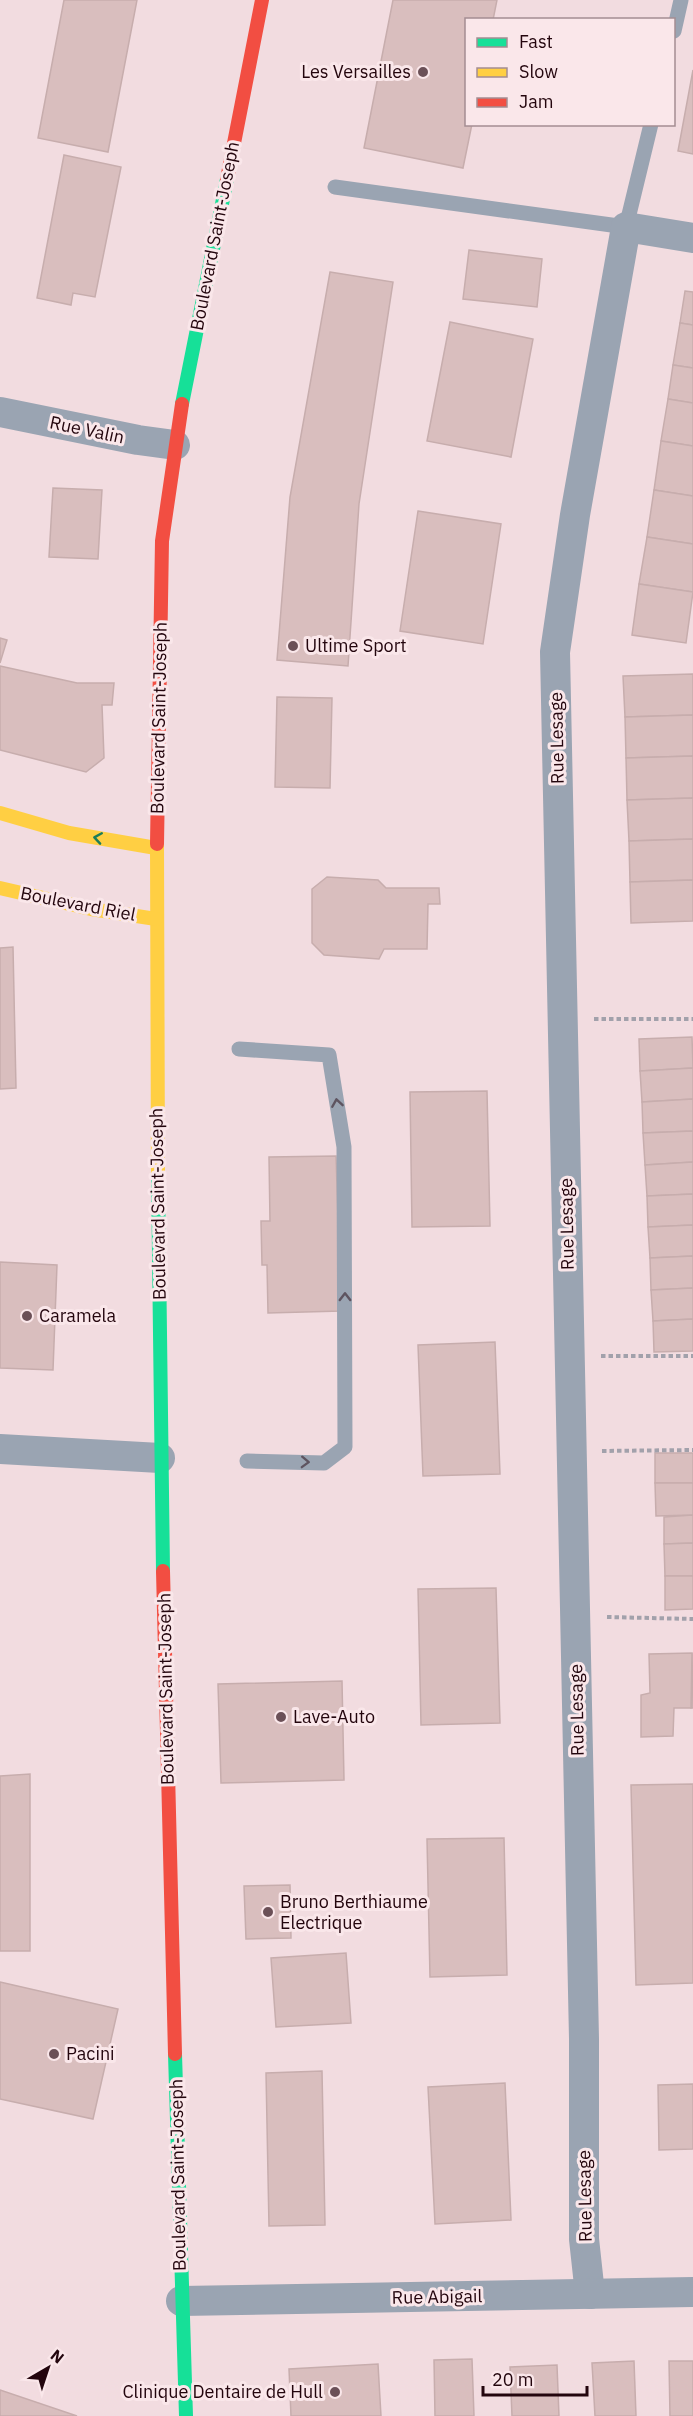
<svg xmlns="http://www.w3.org/2000/svg" width="693" height="2416" font-family="'IBM Plex Sans',sans-serif">
	<style>
		.building { fill: #d9bebe; stroke: #c7adad; stroke-width: 1.5 }
		.lines { fill: none; stroke-linecap: round; stroke-linejoin: round }
		.path { stroke: #a2a1ab; stroke-width: 4; stroke-dasharray: 4.5 3; stroke-linecap: butt }
		.lane { stroke: #9aa4b2; stroke-width: 15 }
		.street { stroke: #9aa4b2; stroke-width: 30 }
		.fast { stroke: #16e098; stroke-width: 14 }
		.slow { stroke: #ffcf43; stroke-width: 14 }
		.jam { stroke: #f24e42; stroke-width: 14 }
		.oneway { stroke: #1c7d59 }
		.oneway2 { stroke: #5e5460 }
		.poi-dot { fill: #6b5057; stroke: #fae7ea; stroke-width: 2 }
		.labels { text-anchor: middle; stroke-width: 6; stroke-linejoin: round; paint-order: stroke }
		.poi-label { font-size: 18px; fill: #23050d; stroke: #fae7ea; text-anchor: start }
		.street-label { font-size: 18px; fill: #23050d; stroke: #fae7ea }
	</style>
	<rect width="100%" height="100%" fill="#f2dce0"/>
	<g class="building">
		<polygon points="64,0 137,0 108,152 38,138"/>
		<polygon points="393,0 497,0 493,20 466,20 466,124 472,124 463,168 364,148"/>
		<polygon points="693,70 693,154 678,151"/>
		<polygon points="64,155 121,167 95,297 73,293 71,305 37,298"/>
		<polygon points="469,250 542,259 537,307 463,299"/>
		<polygon points="330,272 393,282 359,504 348,666 277,660 290,497"/>
		<polygon points="685,291 693,292 693,325 680,323"/>
		<polygon points="450,322 533,339 511,457 427,441"/>
		<polygon points="680,323 693,325 693,368 673,365"/>
		<polygon points="673,365 693,368 693,403 668,399"/>
		<polygon points="668,399 693,403 693,446 661,441"/>
		<polygon points="661,441 693,446 693,496 654,490"/>
		<polygon points="53,488 102,490 98,559 49,557"/>
		<polygon points="654,490 693,496 693,544 647,537"/>
		<polygon points="418,511 501,524 483,644 400,631"/>
		<polygon points="647,537 693,544 693,592 639,584"/>
		<polygon points="639,584 693,592 686,643 632,635"/>
		<polygon points="0,638 7,640 0,663"/>
		<polygon points="0,666 77,683 114,683 112,705 102,705 104,758 86,772 0,750"/>
		<polygon points="693,674 693,715 625,717 623,676"/>
		<polygon points="277,697 332,698 330,788 275,787"/>
		<polygon points="693,715 693,756 626,758 625,717"/>
		<polygon points="693,756 693,798 627,800 626,758"/>
		<polygon points="693,798 693,839 629,841 627,800"/>
		<polygon points="693,839 693,880 630,882 629,841"/>
		<polygon points="327,877 378,880 386,888 439,888 440,904 428,904 427,949 384,949 379,959 324,955 312,943 312,889"/>
		<polygon points="693,880 693,921 631,923 630,882"/>
		<polygon points="13,947 16,1088 0,1089 0,948"/>
		<polygon points="692,1037 693,1068 640,1071 639,1039"/>
		<polygon points="693,1068 693,1099 642,1102 640,1071"/>
		<polygon points="487,1091 490,1226 412,1227 410,1092"/>
		<polygon points="693,1099 693,1131 643,1133 642,1102"/>
		<polygon points="693,1131 693,1162 645,1165 643,1133"/>
		<polygon points="336,1156 341,1311 268,1313 267,1265 262,1265 261,1221 270,1221 269,1157"/>
		<polygon points="693,1162 693,1194 647,1196 645,1165"/>
		<polygon points="693,1194 693,1225 648,1227 647,1196"/>
		<polygon points="693,1225 693,1256 650,1258 648,1227"/>
		<polygon points="693,1256 693,1288 651,1290 650,1258"/>
		<polygon points="0,1262 57,1265 53,1370 0,1368"/>
		<polygon points="693,1288 693,1319 653,1321 651,1290"/>
		<polygon points="693,1319 693,1351 654,1352 653,1321"/>
		<polygon points="495,1342 500,1474 423,1476 418,1345"/>
		<rect x="655" y="1453" width="38" height="30"/>
		<polygon points="655,1483 693,1483 693,1515 656,1516"/>
		<polygon points="693,1515 693,1543 664,1544 664,1517"/>
		<polygon points="693,1543 693,1576 665,1576 664,1544"/>
		<polygon points="665,1576 693,1576 693,1609 665,1610"/>
		<polygon points="496,1588 500,1723 421,1725 418,1589"/>
		<polygon points="692,1653 693,1708 691,1708"/>
		<polygon points="692,1653 691,1708 674,1708 673,1736 641,1737 641,1695 650,1693 649,1654"/>
		<polygon points="342,1681 344,1780 221,1783 218,1684"/>
		<polygon points="30,1774 30,1951 0,1951 0,1776"/>
		<polygon points="693,1784 693,1983 636,1985 631,1785"/>
		<polygon points="504,1838 507,1975 430,1977 427,1839"/>
		<polygon points="290,1885 291,1938 246,1939 244,1886"/>
		<polygon points="346,1953 351,2023 276,2027 271,1958"/>
		<polygon points="0,1982 118,2009 93,2119 0,2099"/>
		<polygon points="322,2071 325,2225 269,2226 266,2073"/>
		<polygon points="505,2083 511,2220 435,2224 428,2087"/>
		<polygon points="693,2084 693,2149 659,2150 658,2085"/>
		<polygon points="472,2359 474,2416 435,2416 434,2360"/>
		<polygon points="634,2361 636,2416 595,2416 592,2363"/>
		<polygon points="669,2361 693,2361 693,2416 670,2416"/>
		<polygon points="378,2364 381,2416 291,2416 289,2369"/>
		<polygon points="557,2365 559,2416 512,2416 510,2367"/>
		<polygon points="0,2390 77,2416 0,2416"/>
	</g>
	<g class="lines">
		<g class="path">
			<polyline points="594,1019 693,1019"/>
			<polyline points="601,1356 693,1356"/>
			<polyline points="602,1451 693,1450"/>
			<polyline points="607,1617 693,1619"/>
		</g>
		<g class="lane">
			<polyline points="674,31 681,0"/>
			<polyline points="335,187 626,227 651,124"/>
			<polyline points="239,1049 329,1055 344,1147 345,1447 324,1463 247,1461"/>
		</g>
		<g class="street">
			<polyline points="0,412 138,440 175,445"/>
			<polyline points="0,1449 160,1458"/>
			<polyline points="590,2294 584,2239 584,2039 555,652 575,515 626,227 693,238"/>
			<polyline points="181,2301 693,2292"/>
		</g>
		<g class="fast">
			<polyline points="182,404 227,179"/>
			<polyline points="158,1175 163,1571"/>
			<polyline points="175,2054 186,2416"/>
		</g>
		<g class="slow">
			<polyline points="0,813 69,833 156,848"/>
			<polyline points="157,844 158,1175"/>
			<polyline points="0,888 91,909 156,919"/>
		</g>
		<g class="jam">
			<polyline points="227,179 262,0"/>
			<polyline points="157,844 162,541 182,404"/>
			<polyline points="163,1571 175,2054"/>
		</g>
	</g>
	<defs><path id="oneway-chevron" d="M-2-3.5L2.5 0L-2 3.5" fill="none" stroke-width="1.6" stroke-linecap="round" stroke-linejoin="round" transform="scale(1.5)"/></defs>
	<use class="oneway" href="#oneway-chevron" transform="translate(98 838) rotate(-171)"/>
	<g class="oneway2">
		<use href="#oneway-chevron" transform="translate(337 1103) rotate(-99)"/>
		<use href="#oneway-chevron" transform="translate(345 1297) rotate(-90)"/>
		<use href="#oneway-chevron" transform="translate(305 1462) rotate(2)"/>
	</g>
	<g class="poi-dot">
		<circle cx="423" cy="72" r="6"/>
		<circle cx="293" cy="646" r="6"/>
		<circle cx="27" cy="1316" r="6"/>
		<circle cx="281" cy="1717" r="6"/>
		<circle cx="268" cy="1912" r="6"/>
		<circle cx="54" cy="2054" r="6"/>
		<circle cx="335" cy="2392" r="6"/>
	</g>
	<g class="labels">
		<g class="poi-label">
			<text x="411" y="78" text-anchor="end">Les Versailles</text>
			<text x="305" y="652">Ultime Sport</text>
			<text x="39" y="1322">Caramela</text>
			<text x="293" y="1723">Lave-Auto</text>
			<text x="280" y="1908">Bruno Berthiaume<tspan x="280" dy="21">Electrique</tspan></text>
			<text x="66" y="2060">Pacini</text>
			<text x="323" y="2398" text-anchor="end">Clinique Dentaire de Hull</text>
		</g>
		<g class="street-label">
			<text transform="translate(215 236) rotate(-79)" y="6">Boulevard Saint-Joseph</text>
			<text transform="translate(87 430) rotate(12)" y="6">Rue Valin</text>
			<text transform="translate(159 718) rotate(-89)" y="6">Boulevard Saint-Joseph</text>
			<text transform="translate(557 738) rotate(-91)" y="6">Rue Lesage</text>
			<text transform="translate(78 904) rotate(11)" y="6">Boulevard Riel</text>
			<text transform="translate(158 1204) rotate(-91)" y="6">Boulevard Saint-Joseph</text>
			<text transform="translate(567 1224) rotate(-91)" y="6">Rue Lesage</text>
			<text transform="translate(166 1689) rotate(-91)" y="6">Boulevard Saint-Joseph</text>
			<text transform="translate(577 1710) rotate(-91)" y="6">Rue Lesage</text>
			<text transform="translate(178 2175) rotate(-91)" y="6">Boulevard Saint-Joseph</text>
			<text transform="translate(585 2196) rotate(-91)" y="6">Rue Lesage</text>
			<text transform="translate(437 2297) rotate(-1)" y="6">Rue Abigail</text>
		</g>
	</g>
	<rect x="465" y="18" width="210" height="108" fill="#fae7ea" stroke="#a48d92" stroke-width="1.5"/>
	<rect x="477" y="38" width="30" height="9" fill="#16e098" stroke="#a48d92" stroke-width="1.5"/>
	<text x="519" y="48" font-size="18" fill="#23050d">Fast</text>
	<rect x="477" y="68" width="30" height="9" fill="#ffcf43" stroke="#a48d92" stroke-width="1.5"/>
	<text x="519" y="78" font-size="18" fill="#23050d">Slow</text>
	<rect x="477" y="98" width="30" height="9" fill="#f24e42" stroke="#a48d92" stroke-width="1.5"/>
	<text x="519" y="108" font-size="18" fill="#23050d">Jam</text>
	<g transform="translate(48 2368) rotate(39)" stroke="#fae7ea" stroke-width="4.5" paint-order="stroke">
	<path d="M0-4.5L10 22L0 15L-10 22Z" fill="#23050d"/>
	<text y="-9" font-size="16" font-weight="bold" text-anchor="middle" fill="#23050d">N</text>
	</g>
	<path d="M483 2386v9h104v-9" fill="none" stroke="#23050d" stroke-width="3"/>
	<text x="492" y="2386" font-size="18" fill="#23050d" stroke="#fae7ea" stroke-width="4.5" paint-order="stroke">20 m</text>
</svg>
